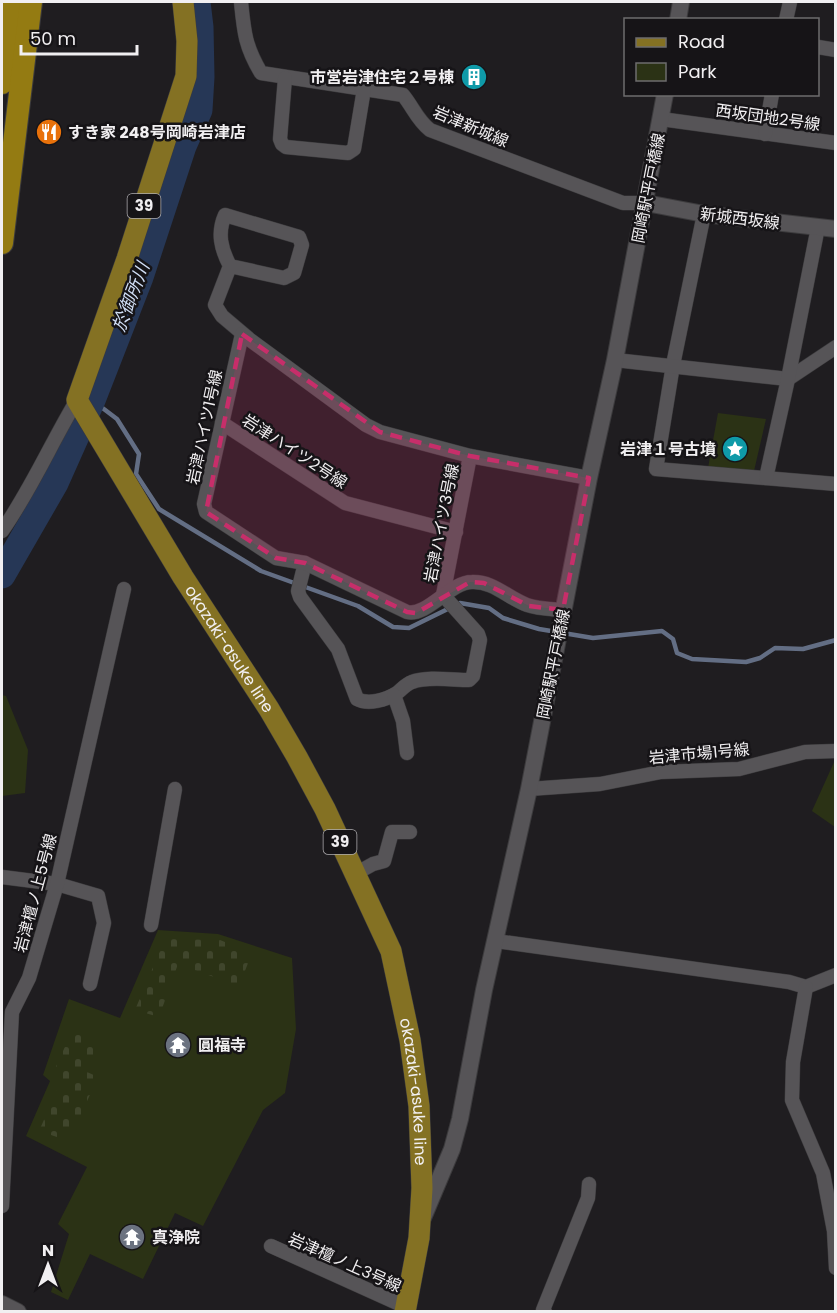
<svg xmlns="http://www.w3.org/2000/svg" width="837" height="1313" font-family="Poppins,'Noto Sans JP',sans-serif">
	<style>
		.green { fill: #2b3215 }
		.cemetery { fill: url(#cemetery-stones) }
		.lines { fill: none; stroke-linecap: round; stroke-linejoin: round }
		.stream { stroke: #636e84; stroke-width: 4.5 }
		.river { stroke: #263756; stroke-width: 27 }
		.minor-casing { stroke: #3c3b3d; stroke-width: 15 }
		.tertiary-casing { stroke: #3c3b3d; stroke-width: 18 }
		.primary-casing { stroke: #3c3b3d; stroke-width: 22 }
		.trunk-casing { stroke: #3c3b3d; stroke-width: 24 }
		.minor { stroke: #565457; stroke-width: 14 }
		.tertiary { stroke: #565457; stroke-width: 16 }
		.primary { stroke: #847123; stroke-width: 21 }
		.trunk { stroke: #947b12; stroke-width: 22 }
		.marked { fill: #c72e6a; fill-opacity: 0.2; stroke: #c72e6a; stroke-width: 4.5; stroke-dasharray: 12 8; stroke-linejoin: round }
		.labels { text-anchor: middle; stroke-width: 5; stroke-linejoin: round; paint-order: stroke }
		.shield { fill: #161417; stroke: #afadb0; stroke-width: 1.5 }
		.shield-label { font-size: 15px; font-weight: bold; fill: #f1eff1 }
		.poi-label { font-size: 16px; font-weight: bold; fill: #f1eff1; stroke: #161417; text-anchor: start }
		.street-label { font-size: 16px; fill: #f1eff1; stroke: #161417 }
		.water-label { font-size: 18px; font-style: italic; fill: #d0def5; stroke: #161417 }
	</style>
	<defs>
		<pattern id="cemetery-stones" width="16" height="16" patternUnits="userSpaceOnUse" patternTransform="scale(1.5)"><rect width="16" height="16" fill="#2b3215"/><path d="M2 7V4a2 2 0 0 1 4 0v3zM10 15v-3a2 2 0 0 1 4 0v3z" fill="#40462c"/></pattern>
	</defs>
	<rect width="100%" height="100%" fill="#1f1d20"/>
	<g class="green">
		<polygon points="718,413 766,419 754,471 708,468"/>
		<polygon points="2,695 6,696 28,750 25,793 2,796"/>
		<polygon points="835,760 836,760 835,827 812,811"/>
		<polygon points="158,930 218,934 292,958 296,1029 285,1093 263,1110 203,1226 175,1213 143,1279 90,1254 68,1300 51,1292 69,1234 58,1224 87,1167 26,1136 50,1081 43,1075 69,999 120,1018"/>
	</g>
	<g class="cemetery">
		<polygon points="165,939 220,940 252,953 239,986 178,964 159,1017 135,1010"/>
		<polygon points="72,1031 99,1042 87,1072 98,1077 69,1141 39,1131 63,1077 55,1069"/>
	</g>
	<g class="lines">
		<polyline class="stream" points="92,400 117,419 139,454 136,474 159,509 261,571 358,606 393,627 409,628 460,603 489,608 503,618 539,629 593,638 662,631 673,639 677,653 692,659 746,662 760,658 775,648 803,649 836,640"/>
		<polyline class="river" points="2,575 55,483 92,400 140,277 183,146 199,110 201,77 200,27 197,2"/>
		<g class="minor-casing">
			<g id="minor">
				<path d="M241 2C244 32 245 46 261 73L403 95C413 107 417 120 430 130L623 203H646"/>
				<polyline points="786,20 790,2"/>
				<polyline points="818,47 836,50"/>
				<polyline points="285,78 280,139 282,144 286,147 348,153 354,149 364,89"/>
				<polyline points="661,119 836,143"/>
				<polyline points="765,134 772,94"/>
				<polyline points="704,214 673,365 656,469 836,484"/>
				<path d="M230 266 284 278 294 273 302 245 299 237 225 215C217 233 221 249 230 266L215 305 222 316 248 338"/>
				<polyline points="615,360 788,379 836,347"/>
				<polyline points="222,423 345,503 456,532"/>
				<polyline points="766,478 788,379 818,227"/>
				<path d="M2 531C31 490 51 443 77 400"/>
				<path d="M305 563 298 591 300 597 338 649 357 699C368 705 386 700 397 693 402 689 406 684 412 682 426 676 453 680 469 680L473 676 480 640 478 634 443 595"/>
				<polyline points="443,595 470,456"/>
				<path d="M563 610C552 609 538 609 527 605 508 598 493 581 472 582 450 582 427 617 407 612L305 563 276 558 206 512 204 504 242 334 366 425 380 432 470 456 589 478"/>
				<polyline points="394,695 403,721 407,753"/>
				<polyline points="529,789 600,784 661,772 739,769 805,752 836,751"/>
				<polyline points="355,874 373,864 384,861 392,832 410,832"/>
				<polyline points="2,877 57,884 98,896 104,923 90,984"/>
				<polyline points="151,925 175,789"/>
				<polyline points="496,941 789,982 806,987 836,975"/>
				<polyline points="806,987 793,1062 792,1100 823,1173 834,1231 836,1268"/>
				<polyline points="2,1206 12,1012 29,978 57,884 124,589"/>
				<polyline points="271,1246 406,1307"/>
				<polyline points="545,1312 543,1310 588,1198 589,1184"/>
			</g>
		</g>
		<g class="tertiary-casing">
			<g id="tertiary">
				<polyline points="678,20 681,2"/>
				<polyline points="646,203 704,214 836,229"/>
				<polyline points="423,1218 452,1149 460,1119 484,990 529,789 589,478 615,360 665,94"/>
				<polyline points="2,1304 18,1312"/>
			</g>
		</g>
		<g class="primary-casing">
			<g id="primary">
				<path id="s1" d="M183 2 187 41 186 76 127 259 77 400 183 577 269 709 297 757 325 809 391 951 410 1040 419 1106 422 1188 419 1238 405 1312"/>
			</g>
		</g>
		<g class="trunk-casing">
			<g id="trunk">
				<polyline points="2,83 10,2"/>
				<polyline points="2,243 31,2"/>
			</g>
		</g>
		<use href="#minor" class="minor"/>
		<use href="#tertiary" class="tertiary"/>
		<use href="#primary" class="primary"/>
		<use href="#trunk" class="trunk"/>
	</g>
	<path class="marked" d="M242 334 380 432 470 456 589 478 563 610 529 606 484 583 470 582 416 613 407 612 305 563 276 558 206 512Z"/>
	<defs>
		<g id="building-disc" transform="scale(1.35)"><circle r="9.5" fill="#0f9aa8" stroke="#161417"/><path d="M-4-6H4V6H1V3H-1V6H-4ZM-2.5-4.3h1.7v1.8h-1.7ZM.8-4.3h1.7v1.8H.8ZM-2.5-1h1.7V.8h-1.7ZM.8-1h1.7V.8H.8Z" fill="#fff"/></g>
		<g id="restaurant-disc" transform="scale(1.35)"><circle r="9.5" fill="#e8710a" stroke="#161417"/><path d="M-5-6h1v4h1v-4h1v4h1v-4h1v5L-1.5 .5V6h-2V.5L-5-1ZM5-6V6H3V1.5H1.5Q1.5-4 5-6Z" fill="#fff"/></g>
		<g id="sight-disc" transform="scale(1.35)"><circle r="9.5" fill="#0f9aa8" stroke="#161417"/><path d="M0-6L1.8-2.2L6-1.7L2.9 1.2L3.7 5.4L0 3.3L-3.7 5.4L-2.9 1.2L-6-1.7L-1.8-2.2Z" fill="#fff"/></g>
		<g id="temple-disc" transform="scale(1.35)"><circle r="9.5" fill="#6b7280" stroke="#161417"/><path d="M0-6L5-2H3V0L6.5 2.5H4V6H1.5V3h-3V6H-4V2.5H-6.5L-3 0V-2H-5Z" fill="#fff"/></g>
	</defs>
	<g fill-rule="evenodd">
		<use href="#building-disc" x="474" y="77"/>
		<use href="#restaurant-disc" x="49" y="132"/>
		<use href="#sight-disc" x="735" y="449"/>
		<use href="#temple-disc" x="178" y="1045"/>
		<use href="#temple-disc" x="132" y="1237"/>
	</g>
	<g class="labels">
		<g class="shield">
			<rect x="127.5" y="194" width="33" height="24" rx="4.5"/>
			<rect x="323.5" y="830" width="33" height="24" rx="4.5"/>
		</g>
		<g class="shield-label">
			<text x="144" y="211">39</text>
			<text x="340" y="847">39</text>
		</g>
		<g class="poi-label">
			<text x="454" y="83" text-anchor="end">市営岩津住宅２号棟</text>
			<text x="68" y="138">すき家 248号岡崎岩津店</text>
			<text x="716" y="455" text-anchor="end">岩津１号古墳</text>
			<text x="198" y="1051">圓福寺</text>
			<text x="152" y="1243">真浄院</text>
		</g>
		<g class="street-label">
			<text transform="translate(768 117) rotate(8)" y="6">西坂団地2号線</text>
			<text transform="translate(471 126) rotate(23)" y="6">岩津新城線</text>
			<text transform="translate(648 188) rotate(-79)" y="6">岡崎駅平戸橋線</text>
			<text transform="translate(740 218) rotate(7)" y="6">新城西坂線</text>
			<text transform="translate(204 427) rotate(-78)" y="6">岩津ハイツ1号線</text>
			<text transform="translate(295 451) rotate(33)" y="6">岩津ハイツ2号線</text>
			<text transform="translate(441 523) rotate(-79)" y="6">岩津ハイツ3号線</text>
			<text dy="6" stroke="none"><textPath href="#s1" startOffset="708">okazaki-asuke line</textPath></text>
			<text transform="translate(553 664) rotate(-79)" y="6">岡崎駅平戸橋線</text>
			<text transform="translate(699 753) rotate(-5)" y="6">岩津市場1号線</text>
			<text transform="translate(35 893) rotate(-75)" y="6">岩津檀ノ上5号線</text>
			<text dy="6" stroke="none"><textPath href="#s1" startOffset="1194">okazaki-asuke line</textPath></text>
			<text transform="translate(345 1262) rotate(24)" y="6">岩津檀ノ上3号線</text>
		</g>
		<g class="water-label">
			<text transform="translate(131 297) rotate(-69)" y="6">於御所川</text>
		</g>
	</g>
	<rect width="837" height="1313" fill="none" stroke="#f1eff1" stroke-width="6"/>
	<rect x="624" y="18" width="195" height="78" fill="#161417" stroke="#6e6c6e" stroke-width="1.5"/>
	<rect x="636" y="38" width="30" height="9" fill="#847123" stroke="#6e6c6e" stroke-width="1.5"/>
	<text x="678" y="48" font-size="18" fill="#f1eff1">Road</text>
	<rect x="636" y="63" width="30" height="18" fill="#2b3215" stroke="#6e6c6e" stroke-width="1.5"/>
	<text x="678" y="78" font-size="18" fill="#f1eff1">Park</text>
	<g transform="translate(48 1265)" stroke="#161417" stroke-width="4.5" paint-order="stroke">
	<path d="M0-4.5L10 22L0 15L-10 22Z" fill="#f1eff1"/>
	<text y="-9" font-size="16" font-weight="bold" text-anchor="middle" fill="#f1eff1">N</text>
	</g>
	<path d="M21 45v9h116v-9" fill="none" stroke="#f1eff1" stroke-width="3"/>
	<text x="30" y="45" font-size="18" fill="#f1eff1" stroke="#161417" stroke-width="4.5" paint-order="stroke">50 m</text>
</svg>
